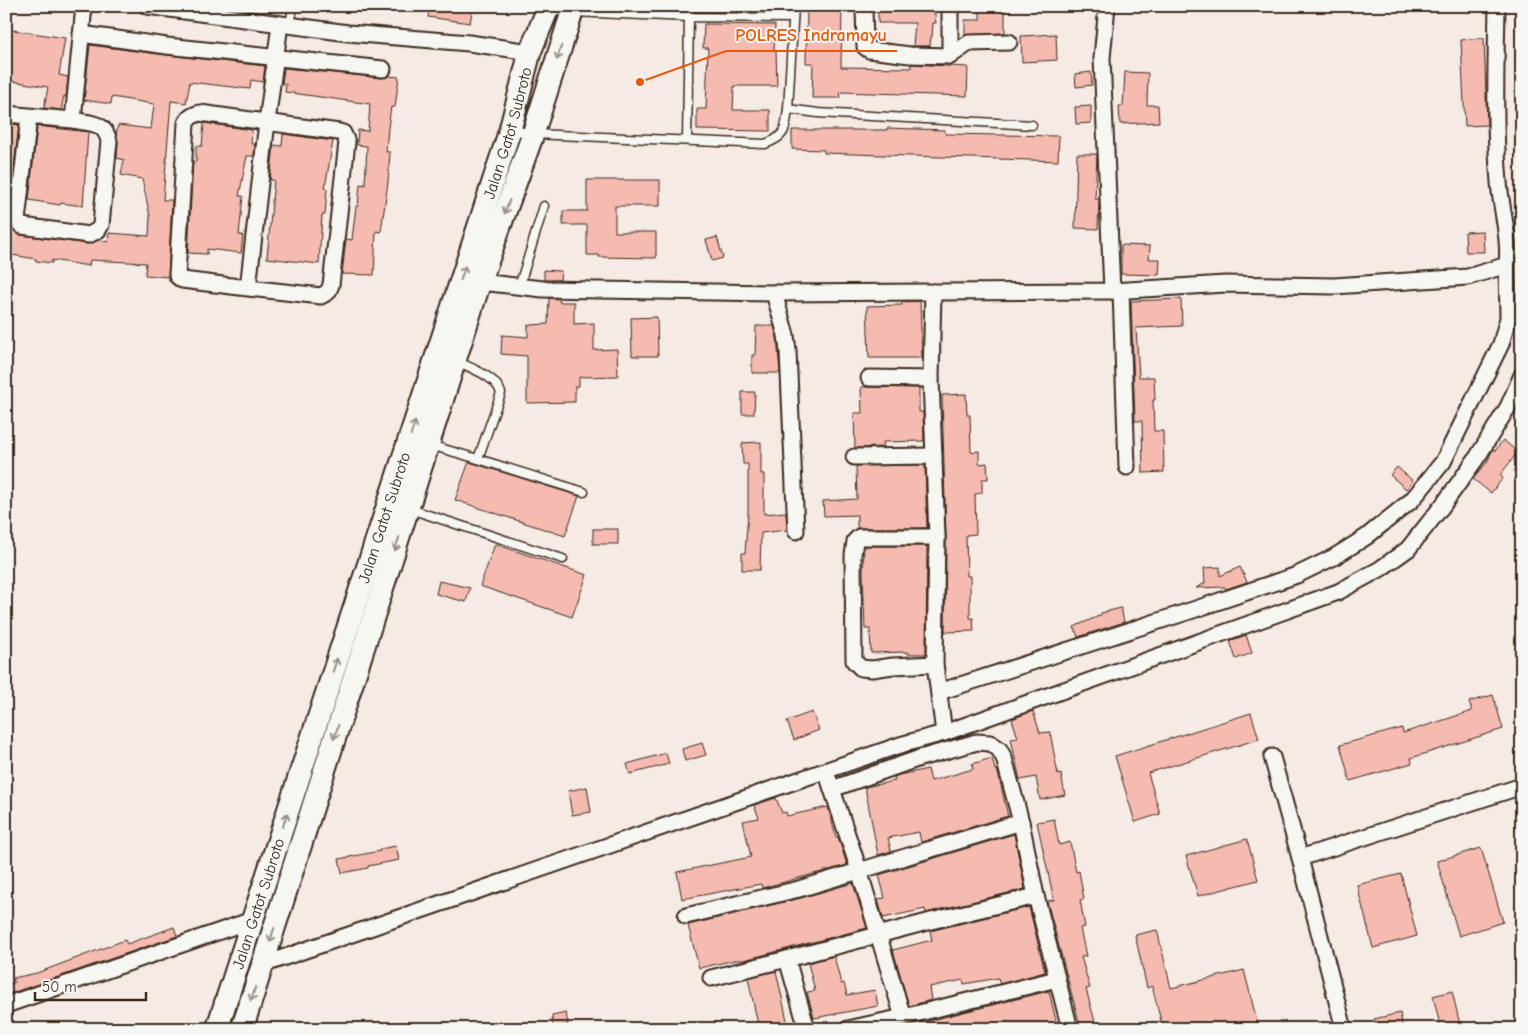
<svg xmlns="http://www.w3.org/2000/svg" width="1528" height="1035" font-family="'Comic Neue',sans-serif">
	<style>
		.building { fill: #f6bbb0; stroke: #3b2a1e }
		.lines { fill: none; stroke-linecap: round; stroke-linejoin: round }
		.lane-casing { stroke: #3b2a1e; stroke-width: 11 }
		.street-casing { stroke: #3b2a1e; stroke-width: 19 }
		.secondary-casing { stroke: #3b2a1e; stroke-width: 25 }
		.lane { stroke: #f6f6f2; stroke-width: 8 }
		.street { stroke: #f6f6f2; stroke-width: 15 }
		.secondary { stroke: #f6f6f2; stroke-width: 21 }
		.oneway { stroke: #989088 }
		.labels { text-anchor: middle; stroke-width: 4; stroke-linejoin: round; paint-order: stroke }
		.street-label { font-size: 16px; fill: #3b2a1e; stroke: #f6f6f2 }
		.leader { fill: none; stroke: #e8590c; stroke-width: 2 }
		.callout-dot { fill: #e8590c; stroke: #f6f6f2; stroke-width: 2 }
		.callout-label { font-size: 18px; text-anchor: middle; font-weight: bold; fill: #e8590c; stroke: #f6f6f2; stroke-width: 4; stroke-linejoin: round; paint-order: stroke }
	</style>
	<rect width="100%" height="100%" fill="#f6eae5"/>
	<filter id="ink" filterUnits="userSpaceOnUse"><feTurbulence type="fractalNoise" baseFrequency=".02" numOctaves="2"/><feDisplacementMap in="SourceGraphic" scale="10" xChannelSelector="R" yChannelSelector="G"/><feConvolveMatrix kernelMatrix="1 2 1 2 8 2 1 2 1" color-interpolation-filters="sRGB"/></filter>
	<g filter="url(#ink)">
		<g class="building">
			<polygon points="430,6 473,6 470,23 428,17"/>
			<polygon points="807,6 842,6 841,67 911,68 911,64 968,67 967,96 841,92 840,98 812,98 813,63 806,63"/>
			<polygon points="878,6 934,6 936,23 933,23 932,37 931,37 930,46 913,46 915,23 878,23"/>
			<polygon points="980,6 1005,6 1005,33 965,35 965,20 980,20"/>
			<polygon points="704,24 775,25 774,51 776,51 777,86 734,86 733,110 770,110 770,131 697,130 697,109 706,109 708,48 703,48"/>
			<polygon points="6,29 65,38 59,75 68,77 66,97 64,96 61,110 44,108 48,87 6,80"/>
			<polygon points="1056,34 1057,60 1022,62 1021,36"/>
			<polygon points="1484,38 1487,125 1465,126 1461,40"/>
			<polygon points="90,45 166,55 265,66 263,82 251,80 250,89 190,82 186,103 171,101 163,200 172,200 168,277 145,275 146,263 90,260 89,266 52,260 52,263 36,261 36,259 6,254 6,225 21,235 88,244 99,240 108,242 109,233 149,236 150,216 142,179 121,175 124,160 117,158 118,142 116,134 118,125 151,129 154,104 112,97 111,104 84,100"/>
			<polygon points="284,68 382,78 389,76 399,77 395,107 391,107 388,128 386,152 390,152 388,182 381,232 376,231 374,275 342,274 346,239 352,240 356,206 358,206 360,184 365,185 367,146 357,145 358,130 368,131 370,104 285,92 286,84 282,84"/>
			<polygon points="1091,72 1092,85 1076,87 1075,74"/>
			<polygon points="1125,72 1148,73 1147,105 1158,105 1159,122 1120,124 1119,106 1123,106"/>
			<polygon points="1091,106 1091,123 1076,124 1075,107"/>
			<polygon points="6,123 19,125 14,166 6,165"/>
			<polygon points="204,123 252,130 251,144 255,144 254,156 247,156 239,196 243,196 239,235 243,235 241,253 207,249 207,254 188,253 193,162 196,162 196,146 202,146"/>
			<polygon points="37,126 88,132 83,206 61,203 60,205 29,200"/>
			<polygon points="887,128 945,130 945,134 1059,136 1058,161 824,153 824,150 792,149 792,130 887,130"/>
			<polygon points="283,134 333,141 325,188 327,189 325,215 322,215 319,264 267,258 274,180 270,180 274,145 282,146"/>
			<polygon points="1077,154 1097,154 1095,199 1099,199 1098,229 1075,228"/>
			<polygon points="587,180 660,180 660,206 615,206 615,232 656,232 656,258 599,257 599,255 587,255 587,225 563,225 563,211 587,211"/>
			<polygon points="1483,231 1484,252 1466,252 1465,232"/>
			<polygon points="717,237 723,258 712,261 706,240"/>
			<polygon points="1121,245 1150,246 1149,259 1160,259 1159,275 1121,274"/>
			<polygon points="544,270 561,271 560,280 544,280"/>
			<polygon points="549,298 560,299 559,302 574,302 574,324 594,323 594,350 617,349 618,376 579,377 579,386 575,386 575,402 527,403 527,356 501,354 502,335 528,337 528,325 548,324"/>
			<polygon points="1181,299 1182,326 1136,328 1139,377 1154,377 1155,400 1153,400 1154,431 1163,431 1164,472 1143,473 1142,421 1135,421 1131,301"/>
			<polygon points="920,301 922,358 869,358 867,306 902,305 902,302"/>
			<polygon points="657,317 658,356 632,356 631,318"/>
			<polygon points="756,326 774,326 777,337 780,373 752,373 752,355 755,355"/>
			<polygon points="861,387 919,388 919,412 923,412 924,441 883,442 884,447 855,448 854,413 862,413"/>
			<polygon points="742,392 755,392 754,414 742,414"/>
			<polygon points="966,394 967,415 970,415 971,452 979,451 979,464 987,463 988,479 982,479 982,493 975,494 976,534 966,535 967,576 970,576 970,618 973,618 974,631 945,632 946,537 942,395"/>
			<polygon points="1503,440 1518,452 1500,475 1503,478 1491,493 1473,479 1487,462 1493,449 1495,451"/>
			<polygon points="761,442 761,474 764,474 764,514 786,512 787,530 761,533 760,570 742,570 742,553 745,553 748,513 748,464 743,464 742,443"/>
			<polygon points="469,462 579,496 565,536 455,500"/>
			<polygon points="925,465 927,528 857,528 857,515 824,516 823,501 857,499 856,466"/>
			<polygon points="1397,467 1413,481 1406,489 1390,475"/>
			<rect x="593" y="529" width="25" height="15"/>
			<polygon points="495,544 587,575 572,617 480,586"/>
			<polygon points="864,546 927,546 926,654 908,654 908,652 871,653 870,629 865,629 863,573"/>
			<polygon points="1220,567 1220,576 1240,567 1247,582 1226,589 1225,587 1196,588 1205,583 1204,568"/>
			<polygon points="439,581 470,588 466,602 436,594"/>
			<polygon points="1121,608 1124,622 1078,637 1074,627 1101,615 1101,613"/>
			<polygon points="1246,635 1252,653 1236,659 1230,641"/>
			<polygon points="1493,695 1503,729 1411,758 1412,763 1350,781 1340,745 1402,728 1403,733 1472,711 1469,702"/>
			<polygon points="1033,711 1040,733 1050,732 1058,775 1061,774 1065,795 1040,800 1036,777 1020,780 1011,739 1018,738 1012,719"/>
			<polygon points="812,712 819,730 794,740 787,721"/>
			<polygon points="1251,713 1259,739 1148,773 1160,814 1135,822 1115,756"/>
			<polygon points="702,743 706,755 685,761 682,749"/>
			<polygon points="666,753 669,764 630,774 627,764"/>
			<polygon points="992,758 995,770 997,769 1008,816 921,842 919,832 888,838 891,851 878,855 865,787 895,781 894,777 899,775 928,769 931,781 973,769 972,764"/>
			<polygon points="587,787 591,812 572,815 568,791"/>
			<polygon points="776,798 782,813 786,812 787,816 828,807 836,837 838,837 847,865 762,888 761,884 682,899 677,872 751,857 743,821 759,818 754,805"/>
			<polygon points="1054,819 1059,845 1070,842 1076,872 1079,871 1084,899 1080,900 1085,927 1080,928 1086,956 1081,957 1090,988 1086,989 1097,1029 1081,1029 1047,901 1054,900 1037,822"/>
			<polygon points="1014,834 1025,889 926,913 925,909 883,918 878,899 885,898 879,875"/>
			<polygon points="1247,839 1258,880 1198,896 1186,856"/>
			<polygon points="396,846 399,860 368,866 368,868 342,873 339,859 380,851 380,849"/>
			<polygon points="1481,848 1503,922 1459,936 1437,861"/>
			<polygon points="1401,874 1417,936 1373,948 1357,885"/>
			<polygon points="853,883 867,928 744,960 735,960 699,968 688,925 801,898"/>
			<polygon points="1029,907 1045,972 1000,984 998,978 964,984 963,980 929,987 931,1000 909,1006 893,950 932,940 930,931"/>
			<polygon points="174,927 177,936 6,995 6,985 14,983 13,978 37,973 125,940 127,944"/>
			<polygon points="1157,930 1171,988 1244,970 1259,1029 1163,1029 1152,986 1147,988 1135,935"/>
			<polygon points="834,956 841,984 844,983 847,995 875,990 878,1006 814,1018 807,992 815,991 808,963"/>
			<polygon points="776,971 789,1029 759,1029 748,978"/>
			<polygon points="1049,991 1058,1029 908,1029 907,1026"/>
			<polygon points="1452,991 1461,1029 1441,1029 1433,996"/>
			<polygon points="566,1013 568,1025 553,1027 552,1016"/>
			<polygon points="1400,1013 1403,1029 1376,1029 1374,1019"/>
		</g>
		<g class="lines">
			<g class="lane-casing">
				<g id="lane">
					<polyline points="794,6 788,109 818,113 1032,125"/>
					<polyline points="549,9 572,12 689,17 690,6"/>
					<polyline points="290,26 293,6"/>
					<path d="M512 130 533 134 765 144C787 136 785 129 788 109"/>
					<polyline points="687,140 689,17 793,18"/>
					<polyline points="519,287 544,206"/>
					<path d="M457 361C472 369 496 376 501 393L478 459 584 492"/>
					<polyline points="430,445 478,459"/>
					<polyline points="410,509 563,559"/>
				</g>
			</g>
			<g class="street-casing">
				<g id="street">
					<polyline points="147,6 348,33 469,43 530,52"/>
					<polyline points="864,6 865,47 869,50 910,55 950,56"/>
					<polyline points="950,6 950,56 969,43 1009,42"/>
					<polyline points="1107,6 1102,58 1112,291"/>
					<polyline points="81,34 167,46 383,69"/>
					<polyline points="6,114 73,120 84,6"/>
					<path d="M29 117 17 221 22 226 89 235 98 230 101 225 109 141C104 121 91 124 73 120"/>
					<polyline points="480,282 543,289 774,293 933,292"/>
					<path d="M248 288 182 280 177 276 186 123C189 117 193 115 200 113L339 132 343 133 347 142 331 285 328 292 321 296 248 288 267 122 280 24"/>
					<polyline points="1121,291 1127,467"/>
					<polyline points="774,293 786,335 788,351 796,531"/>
					<polyline points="869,378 931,379"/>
					<polyline points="854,457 934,456"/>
					<polyline points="935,664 893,666 872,669 861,668 854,661 853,555 855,541 859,537 937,537"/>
					<polyline points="939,692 1193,610 1297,575 1334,557 1366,537 1412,500 1443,462 1501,344 1508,318 1507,265"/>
					<path d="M944 733 935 664 937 537 931 379 933 292 1112 291 1225 284 1334 286 1468 277 1507 265C1510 237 1501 209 1499 182 1494 124 1496 64 1497 6"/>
					<polyline points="1272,757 1300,858 1344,1029"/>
					<polyline points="829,780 859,870 903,1017"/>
					<polyline points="832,789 920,758 977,742 990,743 999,749 1004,758 1021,822 1036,896 1070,1029"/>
					<polyline points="1300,858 1522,786"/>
					<polyline points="686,916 799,889 1021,822"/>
					<polyline points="262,965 900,745 944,733 1338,592 1380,569 1408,549 1443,505 1478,456 1508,407 1522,375"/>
					<polyline points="711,978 787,959"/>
					<polyline points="6,1005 252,920"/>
					<polyline points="807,1029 787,959 931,921 1036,896"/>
					<polyline points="848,1029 903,1017 1057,979"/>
				</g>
			</g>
			<g class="secondary-casing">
				<g id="secondary">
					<path id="s1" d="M217 1029 510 130 530 52 549 6"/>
					<polyline points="242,1029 480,282 533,134 574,6"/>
				</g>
			</g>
			<use href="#lane" class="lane"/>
			<use href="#street" class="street"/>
			<use href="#secondary" class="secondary"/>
		</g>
		<defs><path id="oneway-shaft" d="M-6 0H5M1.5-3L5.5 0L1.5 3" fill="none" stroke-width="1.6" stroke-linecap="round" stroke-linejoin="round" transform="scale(1.25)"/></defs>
		<g class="oneway">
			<use href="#oneway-shaft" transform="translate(559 53) rotate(108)"/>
			<use href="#oneway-shaft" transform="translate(507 207) rotate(109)"/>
			<use href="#oneway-shaft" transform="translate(463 273) rotate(-72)"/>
			<use href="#oneway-shaft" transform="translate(413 428) rotate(-72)"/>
			<use href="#oneway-shaft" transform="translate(397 544) rotate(108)"/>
			<use href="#oneway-shaft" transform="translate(335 665) rotate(-72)"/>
			<use href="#oneway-shaft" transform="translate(336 732) rotate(108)"/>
			<use href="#oneway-shaft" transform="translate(285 820) rotate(-72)"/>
			<use href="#oneway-shaft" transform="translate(272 935) rotate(108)"/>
			<use href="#oneway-shaft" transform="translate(253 994) rotate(108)"/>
		</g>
	</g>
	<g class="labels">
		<g class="street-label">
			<text dy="6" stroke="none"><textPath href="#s1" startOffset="942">Jalan Gatot Subroto</textPath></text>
			<text dy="6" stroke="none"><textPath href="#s1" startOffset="538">Jalan Gatot Subroto</textPath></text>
			<text dy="6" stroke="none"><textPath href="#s1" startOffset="132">Jalan Gatot Subroto</textPath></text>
		</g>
	</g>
	<path class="leader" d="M640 82L726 51H897"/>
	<circle class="callout-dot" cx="640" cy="82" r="5"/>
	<g class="callout-label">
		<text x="811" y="41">POLRES Indramayu</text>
	</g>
	<rect width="1528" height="1035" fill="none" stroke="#f6f6f2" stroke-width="25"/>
	<rect x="12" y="12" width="1503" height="1010" fill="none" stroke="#3b2a1e" stroke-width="2" filter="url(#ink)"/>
	<path d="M35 992v8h111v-8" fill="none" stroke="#3b2a1e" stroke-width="2.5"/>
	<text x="42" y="992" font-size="15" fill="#3b2a1e" stroke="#f6f6f2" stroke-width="4" paint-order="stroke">50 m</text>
</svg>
